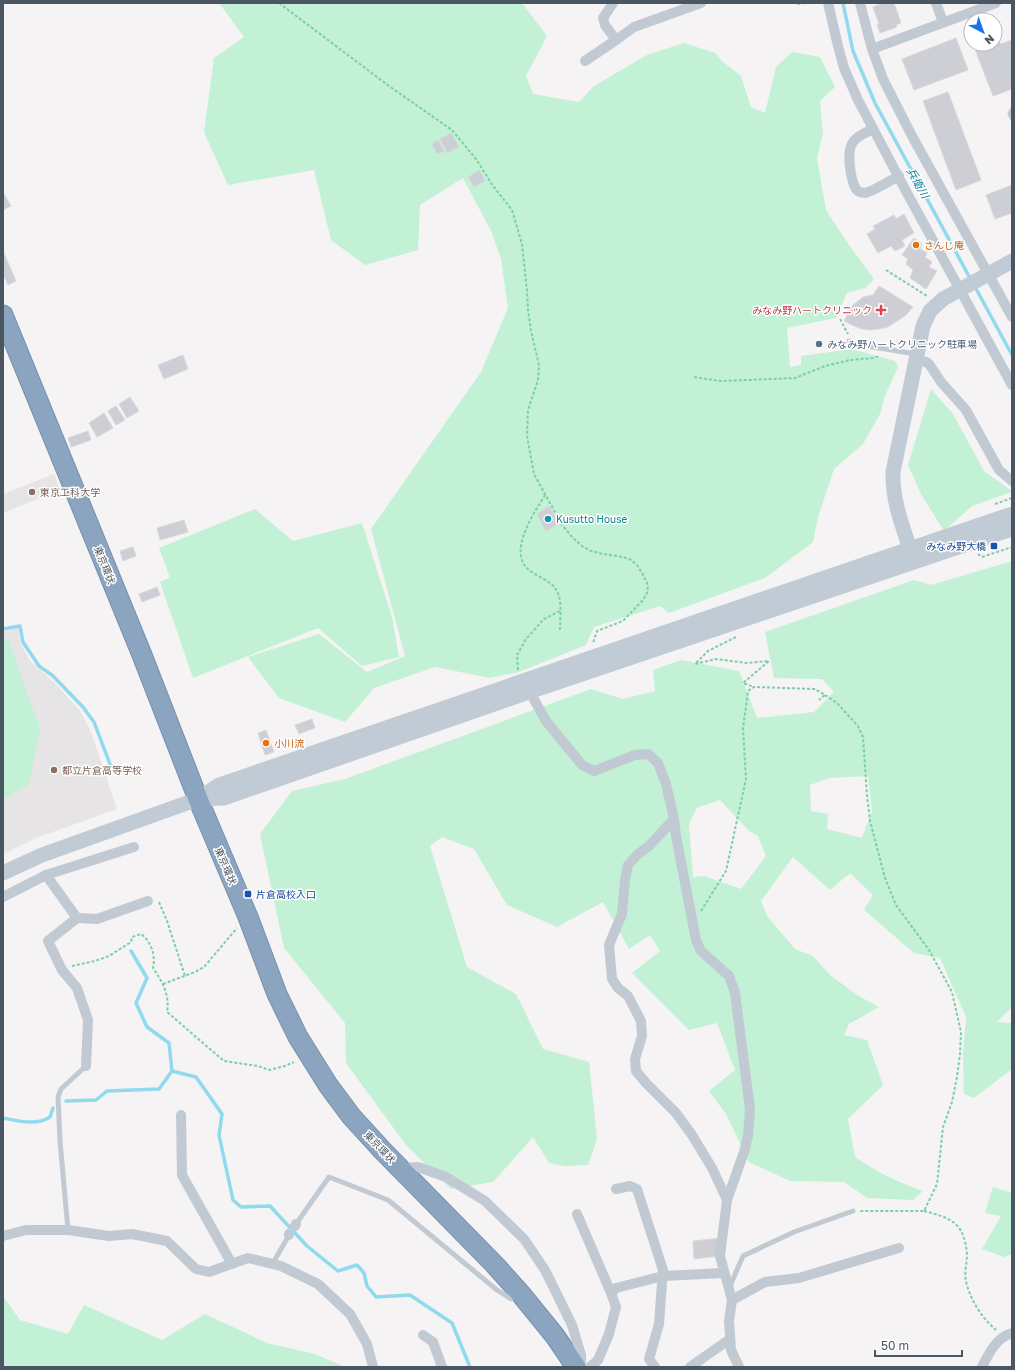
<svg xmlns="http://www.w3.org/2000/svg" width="1015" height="1370" font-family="'Golos Text','Noto Sans JP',sans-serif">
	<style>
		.education { fill: #e6e4e5 }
		.green { fill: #c3f1d5; fill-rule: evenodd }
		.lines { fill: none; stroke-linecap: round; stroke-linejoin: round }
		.stream { stroke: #90daee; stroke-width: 3.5 }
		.building { fill: #cdcfd5; stroke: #d7d9de }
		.highway-casing { stroke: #7690ad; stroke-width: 21 }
		.path { stroke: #7ad0a6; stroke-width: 2; stroke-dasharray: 3 2; stroke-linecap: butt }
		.lane { stroke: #c1cad2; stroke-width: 5 }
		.street { stroke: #c1cad2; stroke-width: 10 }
		.secondary { stroke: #c1cbd6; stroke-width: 15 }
		.highway { stroke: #8ba5c1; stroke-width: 19 }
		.food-dot { fill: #e8710a; stroke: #fff; stroke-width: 1.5 }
		.health-dot { fill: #e0444e; stroke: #fff; stroke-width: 1.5 }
		.service-dot { fill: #5c6f8a; stroke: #fff; stroke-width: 1.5 }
		.education-dot { fill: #8d6e63; stroke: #fff; stroke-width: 1.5 }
		.culture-dot { fill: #0f9aa8; stroke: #fff; stroke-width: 1.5 }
		.transit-dot { fill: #1a4fb4; stroke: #fff; stroke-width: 1.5 }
		.labels { text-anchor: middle; stroke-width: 3; stroke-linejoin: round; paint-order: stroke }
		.food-label { font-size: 10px; fill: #c56008; stroke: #fff; text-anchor: start }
		.health-label { font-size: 10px; fill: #be3a42; stroke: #fff; text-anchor: end }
		.service-label { font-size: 10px; fill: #4e5e75; stroke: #fff; text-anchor: start }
		.education-label { font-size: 10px; fill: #785e54; stroke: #fff; text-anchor: start }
		.culture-label { font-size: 10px; fill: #0d838f; stroke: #fff; text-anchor: start }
		.transit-label { font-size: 10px; fill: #164399; stroke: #fff; text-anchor: end }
		.street-label { font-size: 10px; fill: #4a5661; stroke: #fff }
		.water-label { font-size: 11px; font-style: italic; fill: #0c7c9b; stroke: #fff }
	</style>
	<rect width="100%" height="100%" fill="#f5f3f3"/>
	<g class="education">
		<polygon points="54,474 60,490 3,513 3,494"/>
		<polygon points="18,628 21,644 30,661 57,685 80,711 91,732 117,809 36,838 3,854 3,632"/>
	</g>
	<g class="green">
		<polygon points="219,3 522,3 547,36 526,76 533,94 579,102 594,86 647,55 684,43 715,53 723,62 741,76 751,107 765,113 776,67 792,52 820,57 835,87 820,101 823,133 817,158 826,210 849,245 874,279 865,288 847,293 836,318 787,328 790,367 801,365 801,356 852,349 895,361 898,367 884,398 881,412 863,444 834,469 818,517 813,542 765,578 669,613 660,606 594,627 586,645 519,672 490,678 435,667 374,688 345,722 279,698 248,657 319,634 367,672 405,656 371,529 481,372 508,308 501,259 491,231 463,178 420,205 418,250 365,265 331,240 314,170 228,185 204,132 214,58 244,37"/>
		<polygon points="931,389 953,414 984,471 1012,491 1012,492 972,506 944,531 921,494 908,465"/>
		<polygon points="255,509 293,541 362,523 392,617 399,657 362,666 318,628 193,678 160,582 170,578 159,548"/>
		<path d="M1012 561V1007L997 1022 1012 1023V1069L974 1098 964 1094 963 1055 966 1017 940 958 914 953 864 910 873 895 850 873 830 890 793 857 761 901 767 916 795 949 813 956 830 975 857 995 879 1007 849 1024 844 1035 867 1040 883 1085 848 1119 855 1157C875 1171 899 1183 923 1191L913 1200 867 1198 844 1182 790 1181 749 1162 726 1114 709 1091 735 1070 717 1023 689 1030 632 973 660 951 650 935 629 949 603 902 557 927 507 905 474 849 442 837 430 846 467 967 516 994 543 1049 589 1062 597 1139 588 1165 565 1166 549 1163 533 1137 493 1182 451 1189 406 1145 346 1063 345 1023 284 948 260 834 292 791 345 779 591 689 623 699 655 691 653 670 681 660 739 671 757 718 814 712 834 692 822 679 774 678 765 632 914 580 931 585ZM868 776 872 811 862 838 827 829 828 814 811 811 810 785 829 778ZM720 800 749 831 758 836 766 856 741 889 704 876 693 877 689 824 697 808Z"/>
		<polygon points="8,639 40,729 29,784 3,799 3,641"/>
		<polygon points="993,1187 1012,1193 1012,1254 1004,1257 982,1249 1001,1216 985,1213"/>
		<polygon points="3,1296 20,1320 68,1334 84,1305 162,1340 205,1314 267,1343 315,1354 345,1367 3,1367"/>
	</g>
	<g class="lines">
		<g class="stream">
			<polyline points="843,3 853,51 875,103 971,280"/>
			<polyline points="974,285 1012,355"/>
			<polyline points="3,629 20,626 23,642 39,666 52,675 83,707 94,722 110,764"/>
			<polyline points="131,951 147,978 136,1003 147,1027 169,1043 172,1071 196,1077 222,1114 219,1135 233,1200 241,1207 270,1206 307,1246 338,1271 357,1265 364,1273 367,1286 376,1297 410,1295 452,1323 470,1367"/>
			<polyline points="66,1101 96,1100 107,1091 159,1089 172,1071"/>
			<path d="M3 1118C19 1121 36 1126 50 1117L53 1108"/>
		</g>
	</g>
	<g class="building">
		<polygon points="883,3 894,3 901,23 896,25 897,27 880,33 877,25 879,24 873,7"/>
		<polygon points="956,38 968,70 914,90 902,59"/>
		<polygon points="1012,40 1012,89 993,96 975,49 990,44 995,44 995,42 999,41 1000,44"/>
		<polygon points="948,92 981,180 956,190 923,101"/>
		<polygon points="451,133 459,147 447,153 440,139"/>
		<polygon points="438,140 444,151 437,154 432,144"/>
		<polygon points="480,170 485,181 474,187 468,177"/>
		<polygon points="1012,185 1012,213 995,219 986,195"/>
		<polygon points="3,192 11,206 3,210"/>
		<polygon points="904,214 914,233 902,240 905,246 895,251 891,246 878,253 867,234 875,229 873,226 894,215 896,219"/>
		<polygon points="914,238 922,244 920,249 927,253 925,257 932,262 929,267 937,271 926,289 910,278 913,270 906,264 908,259 902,255"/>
		<polygon points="3,251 16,281 8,285 3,274"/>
		<polygon points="879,286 913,307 906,315 888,327 879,329 870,330 862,329 854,326 844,321 853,305 863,297 873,295"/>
		<polygon points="183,355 188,369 164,379 158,365"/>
		<polygon points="130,397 139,411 127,418 119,404"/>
		<polygon points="116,406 125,420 116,425 108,411"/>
		<polygon points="104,413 113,428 97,437 89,423"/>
		<polygon points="88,431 91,440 71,447 68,438"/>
		<polygon points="549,506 559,524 546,531 537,514"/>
		<polygon points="184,520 188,532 160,540 157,528"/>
		<polygon points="133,547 136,556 123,561 120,551"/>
		<polygon points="157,587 160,595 142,602 139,594"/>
		<polygon points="312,719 315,728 299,734 295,725"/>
		<polygon points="266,730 274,752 265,755 258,733"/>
		<polygon points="722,1238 720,1256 694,1259 693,1241"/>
	</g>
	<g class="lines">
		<g class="highway-casing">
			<polyline id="highway" points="3,315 142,655 198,799 248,917 277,994 298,1037 328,1085 351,1116 382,1150 494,1264 520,1293 555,1336 576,1367"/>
		</g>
		<g class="path">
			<polyline points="279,3 389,86 452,130 476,159 493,186 512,210 522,244 527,291 528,310 531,331 539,365 538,380 528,410 527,436 534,474 562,525 573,538 582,546 591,551 603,554 623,557 631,560 637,565 642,573 648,585 647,593 643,600 623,621 597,631 593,643"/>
			<polyline points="797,3 799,4 805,3"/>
			<polyline points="886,270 927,296"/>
			<polyline points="840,319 848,334"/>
			<polyline points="694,377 721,381 795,378 825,366 850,360 874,358 879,356"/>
			<path d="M545 495C534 513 507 552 529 570 536 576 550 581 555 588 563 598 560 617 560 630"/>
			<polyline points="995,504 1012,498"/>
			<polyline points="978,554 982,557 1012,547"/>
			<polyline points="736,637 708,651 695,664 716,659 747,663 769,661 743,683 754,687"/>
			<polyline points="518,670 517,655 526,639 544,619 560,611"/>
			<polyline points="825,695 837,703 858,726 863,737 867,795 870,821 885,878 896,905 929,950 952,992 961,1032 960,1054 957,1077 952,1102 943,1127 937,1184 924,1211 860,1211"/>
			<polyline points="159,902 167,921 185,976"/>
			<polyline points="701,911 726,871 746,779 743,728 748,691 754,687 815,689 825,695 819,700"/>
			<path d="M72 966 95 961 109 956 131 942 132 937 141 934C151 941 156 956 153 968 162 981 170 995 167 1012L224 1061 258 1066 269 1070 285 1066 294 1062"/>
			<polyline points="163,984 195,972 204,967 237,928"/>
			<path d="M924 1211C951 1218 964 1222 967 1254 967 1263 964 1273 966 1281 970 1300 982 1318 996 1330"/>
		</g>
		<g class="lane">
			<polyline points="1012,110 1010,114 1012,118"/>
			<polyline points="849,341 854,344 916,354"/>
			<polyline points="296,1224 329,1177 388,1200 497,1290 511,1299 517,1295"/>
			<polyline points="68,1230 60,1141 58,1097 61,1089 86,1066"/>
			<polyline points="273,1263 289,1235"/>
			<polyline points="730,1286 743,1256 794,1232 853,1211"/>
		</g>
		<g class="street">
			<polyline points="613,3 603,18 605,25 616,40 634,27 701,3"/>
			<polyline points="828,3 838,46 844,68 858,100 907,193 1012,385"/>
			<polyline points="860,3 872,49 883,79 912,136 1012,317"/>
			<polyline points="936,3 943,22"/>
			<polyline points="872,49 996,3"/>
			<polyline points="585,61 616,40"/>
			<path d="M873 129C865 133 854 137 851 146 847 156 851 181 856 189 858 192 862 193 865 193 872 192 891 180 899 176"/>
			<polyline points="915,360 926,362 929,364 941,382 966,410 999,470 1012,481"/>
			<polyline points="527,687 546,721 582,765 594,771 635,755 648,754 658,763 666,784 674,819 676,836 696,940 701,951 729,976 735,993 750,1109 748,1136 744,1152 727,1200 720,1256 732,1300 729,1321 731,1350 739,1367"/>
			<polyline points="674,819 649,846 638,854 628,865 625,880 622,914 609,945 612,979 618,988 628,996 641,1021 642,1036 635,1059 636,1071 646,1083 676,1113 692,1135 712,1168 727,1200"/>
			<polyline points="46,875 134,847"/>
			<polyline points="3,897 46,875 77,918 48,941 62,970 77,988 88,1020 86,1066"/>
			<polyline points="77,918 97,919 148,901"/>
			<polyline points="181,1115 182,1175 232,1264"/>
			<polyline points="400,1168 418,1167 446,1177 485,1201 524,1239 545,1270 572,1325 581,1355 581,1367"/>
			<polyline points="616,1189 630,1186 637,1189 663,1270 659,1324 649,1359 655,1367"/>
			<polyline points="577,1214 611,1293"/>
			<polyline points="295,1226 296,1224"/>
			<polyline points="289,1235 289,1234"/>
			<polyline points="3,1236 26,1230 68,1230 109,1236 132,1234 167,1241 196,1269 209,1272 248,1258 281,1266 318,1284 350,1314 367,1344 373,1367"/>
			<polyline points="732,1300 765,1282 799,1278 899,1248"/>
			<polyline points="423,1335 433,1342 442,1367"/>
			<polyline points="590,1367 598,1360 609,1334 616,1307 611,1293 616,1288 663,1276 724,1273"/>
			<polyline points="690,1367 730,1339"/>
			<path d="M982 1367C989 1353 996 1338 1012 1333"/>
		</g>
		<g class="secondary">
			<path d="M913 558C904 530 892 502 893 472L923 326 930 311 943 299 1012 261"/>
			<polyline points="198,799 224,798 529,692 1012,529"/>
			<polyline points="3,873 42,855 198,799 219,785 1012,514"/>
		</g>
		<use href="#highway" class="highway"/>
	</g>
	<g class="food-dot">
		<circle cx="916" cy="245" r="4"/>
		<circle cx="266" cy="743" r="4"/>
	</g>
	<path class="health-dot" d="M879 304h4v4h4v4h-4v4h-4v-4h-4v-4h4z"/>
	<circle class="service-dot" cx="819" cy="344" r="4"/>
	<g class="education-dot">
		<circle cx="32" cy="492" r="4"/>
		<circle cx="54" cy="770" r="4"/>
	</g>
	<circle class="culture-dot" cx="548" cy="519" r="4"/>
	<g class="transit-dot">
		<rect x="990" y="542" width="8" height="8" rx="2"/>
		<rect x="244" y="890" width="8" height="8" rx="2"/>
	</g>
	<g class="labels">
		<g class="food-label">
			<text x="924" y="249">さんじ庵</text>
			<text x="274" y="747">小川流</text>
		</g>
		<g class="health-label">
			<text x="872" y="314">みなみ野ハートクリニック</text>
		</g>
		<g class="service-label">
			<text x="827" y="348">みなみ野ハートクリニック駐車場</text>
		</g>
		<g class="education-label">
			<text x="40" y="496">東京工科大学</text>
			<text x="62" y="774">都立片倉高等学校</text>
		</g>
		<g class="culture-label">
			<text x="556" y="523">Kusutto House</text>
		</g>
		<g class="transit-label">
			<text x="986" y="550">みなみ野大橋</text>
			<text x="256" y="898" text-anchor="start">片倉高校入口</text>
		</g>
		<g class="street-label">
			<text transform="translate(105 565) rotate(68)" y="4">東京環状</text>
			<text transform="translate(226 866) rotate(67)" y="4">東京環状</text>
			<text transform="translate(380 1147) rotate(46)" y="4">東京環状</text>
		</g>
		<g class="water-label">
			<text transform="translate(918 183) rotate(61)" y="4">兵衛川</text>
		</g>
	</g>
	<rect width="1015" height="1370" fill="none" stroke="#4a5661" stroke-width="8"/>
	<g transform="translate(983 32) rotate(139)"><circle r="19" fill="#ffffff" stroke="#b7bbc0"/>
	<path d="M0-3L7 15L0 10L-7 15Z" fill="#1a73e8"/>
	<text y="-6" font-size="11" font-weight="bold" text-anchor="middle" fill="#4a5661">N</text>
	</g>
	<path d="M875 1350v6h87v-6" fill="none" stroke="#4a5661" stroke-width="2"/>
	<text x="881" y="1350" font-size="12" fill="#4a5661" stroke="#ffffff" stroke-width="3" paint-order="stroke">50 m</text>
</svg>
